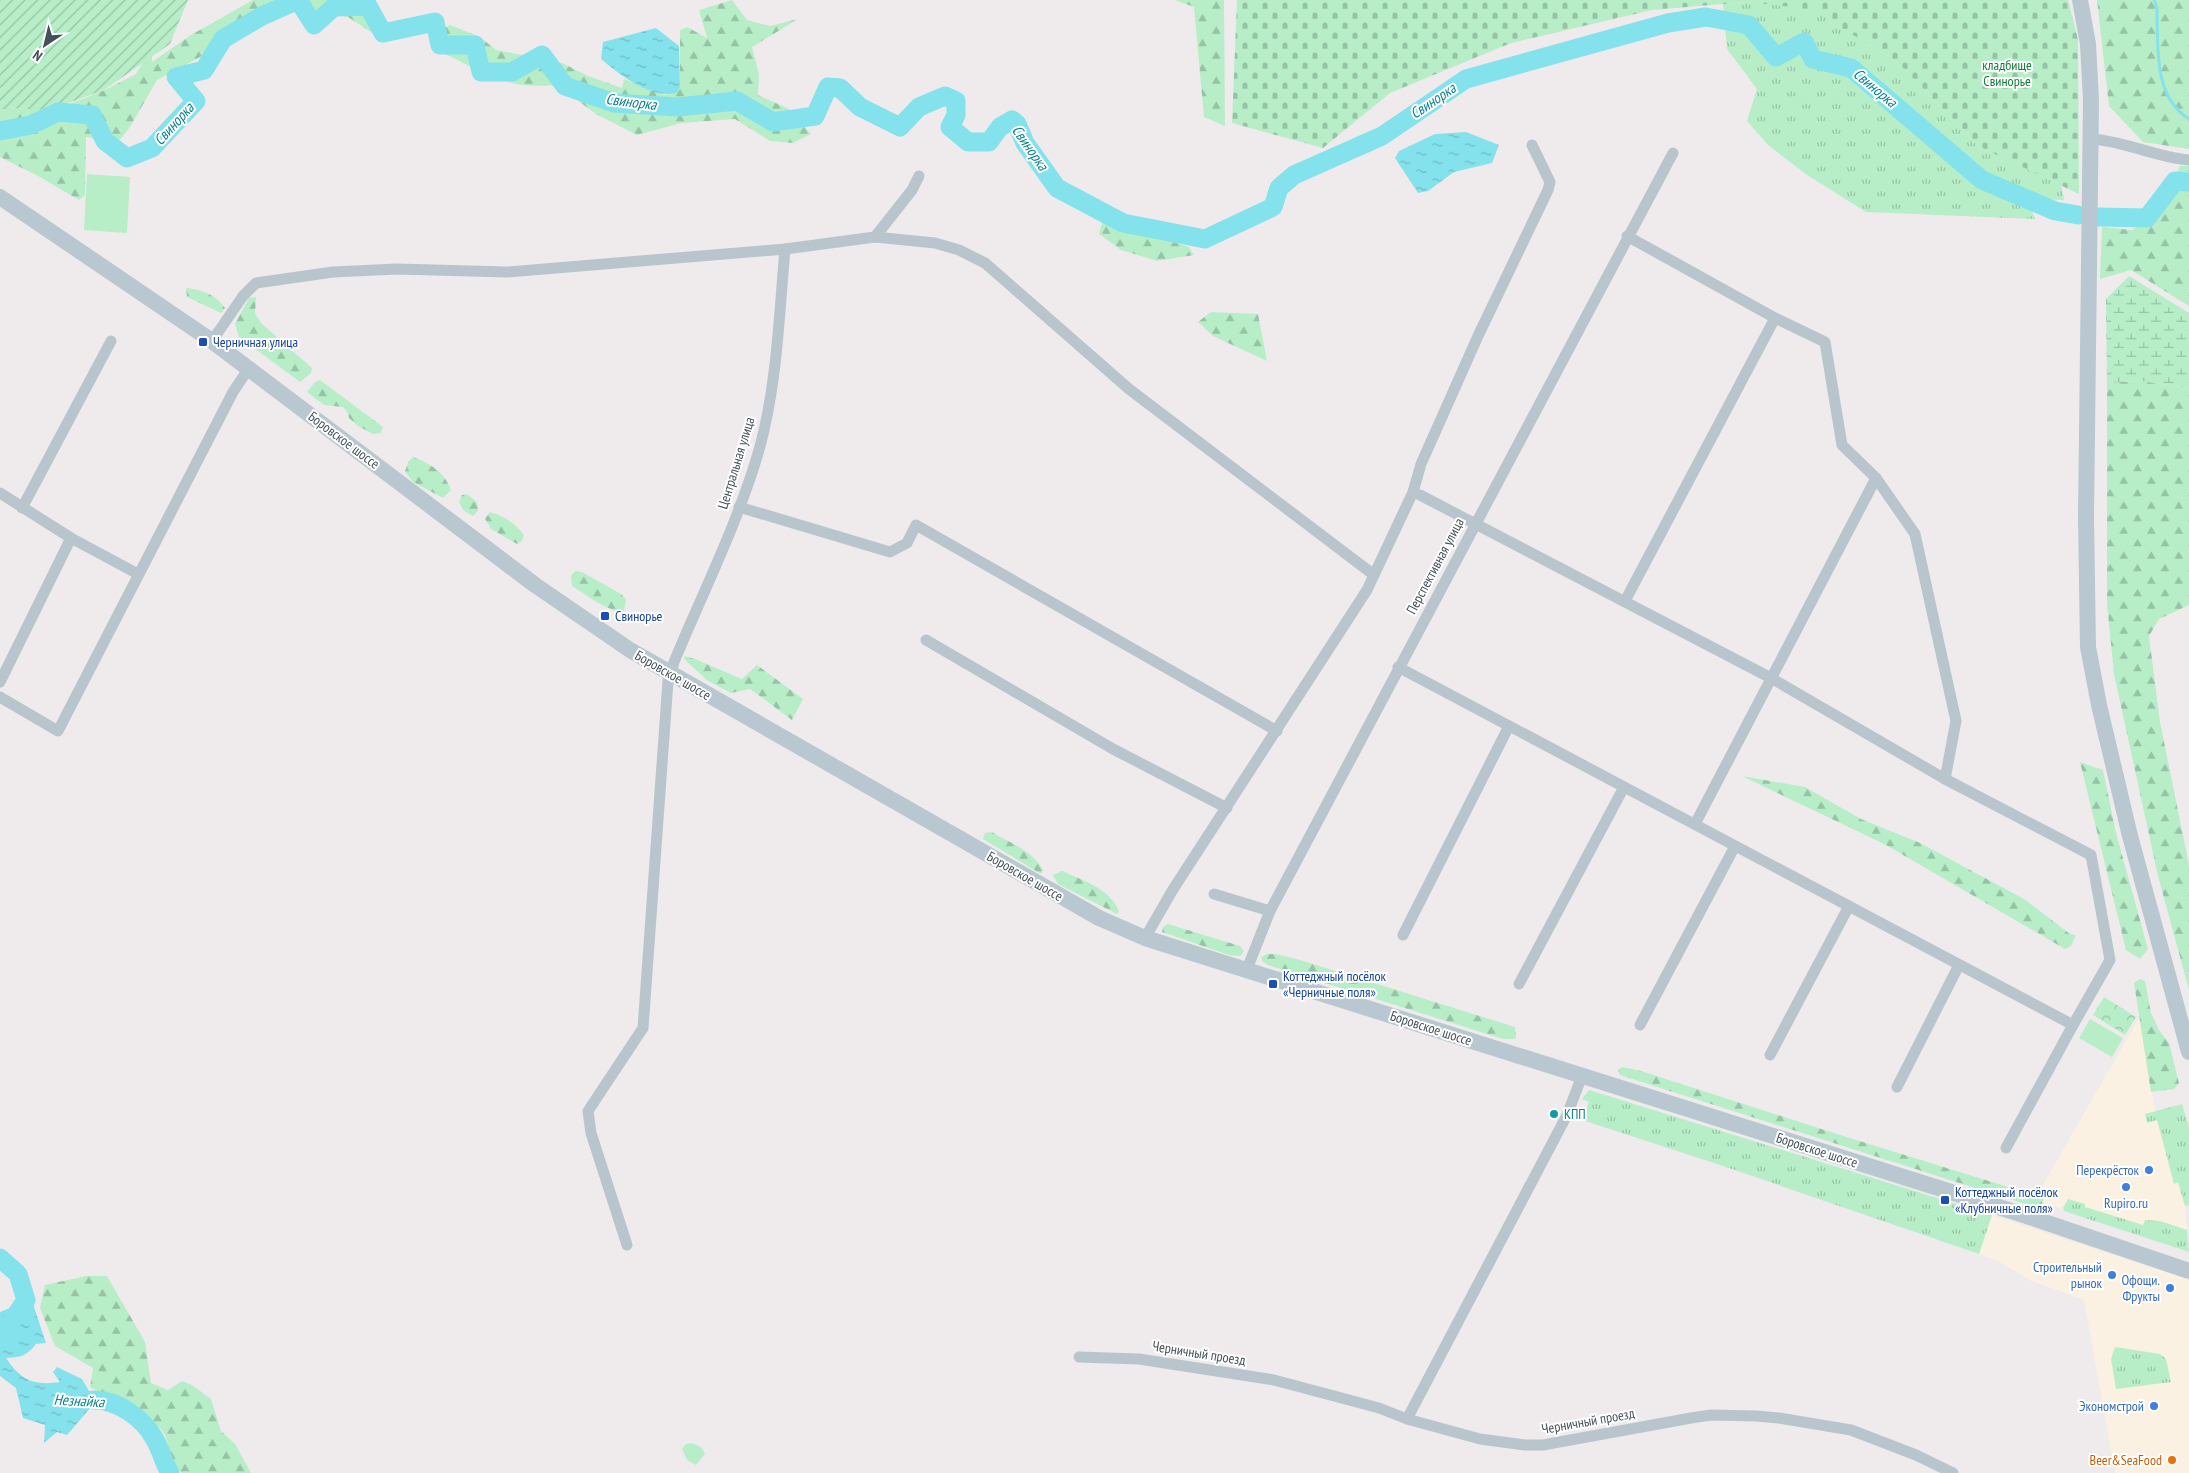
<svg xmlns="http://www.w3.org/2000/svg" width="2189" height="1473" font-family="'PT Sans Narrow',sans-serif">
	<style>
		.commercial { fill: #fbf1e2 }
		.grass { fill: url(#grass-tufts) }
		.forest { fill: url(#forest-firs) }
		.wetland { fill: url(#wetland-marsh) }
		.cemetery { fill: url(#cemetery-stones) }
		.park { fill: url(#park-crowns) }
		.garden { fill: url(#garden-furrows) }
		.pitch { fill: #b7eec7 }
		.water { fill: url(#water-ripples) }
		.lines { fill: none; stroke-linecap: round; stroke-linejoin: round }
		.stream { stroke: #84e2ec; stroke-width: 3 }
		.river { stroke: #84e2ec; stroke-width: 19 }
		.minor { stroke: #b9c5cc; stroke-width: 11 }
		.secondary { stroke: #b8c7d0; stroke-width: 16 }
		.transit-dot { fill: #1a4fb4; stroke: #fff; stroke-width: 2 }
		.culture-dot { fill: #0f9aa8; stroke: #fff; stroke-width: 2 }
		.shop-dot { fill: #3f7fe0; stroke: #fff; stroke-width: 2 }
		.food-dot { fill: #e8710a; stroke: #fff; stroke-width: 2 }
		.labels { text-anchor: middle; stroke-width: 4; stroke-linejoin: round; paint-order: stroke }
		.park-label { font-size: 14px; fill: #157a3c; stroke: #fff }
		.transit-label { font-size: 14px; fill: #164399; stroke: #fff; text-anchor: start }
		.street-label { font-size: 14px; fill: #445159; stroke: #fff }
		.culture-label { font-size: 14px; fill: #0d838f; stroke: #fff; text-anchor: start }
		.shop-label { font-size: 14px; fill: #366cbe; stroke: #fff; text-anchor: end }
		.food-label { font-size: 14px; fill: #c56008; stroke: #fff; text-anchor: end }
		.water-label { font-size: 15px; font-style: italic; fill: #0b8290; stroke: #fff }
	</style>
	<defs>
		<pattern id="grass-tufts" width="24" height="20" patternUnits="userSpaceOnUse" patternTransform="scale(1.25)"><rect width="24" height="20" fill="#b7eec7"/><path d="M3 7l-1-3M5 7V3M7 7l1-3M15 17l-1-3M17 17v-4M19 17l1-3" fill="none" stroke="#96c3a5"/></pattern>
		<pattern id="forest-firs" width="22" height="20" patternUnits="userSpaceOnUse" patternTransform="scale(1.25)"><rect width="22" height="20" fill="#b7eec7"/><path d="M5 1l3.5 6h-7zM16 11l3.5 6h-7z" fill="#96c3a5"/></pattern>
		<pattern id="wetland-marsh" width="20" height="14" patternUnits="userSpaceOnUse" patternTransform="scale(1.25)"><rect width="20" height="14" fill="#b7eec7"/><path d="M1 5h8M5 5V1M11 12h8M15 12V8" fill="none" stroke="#96c3a5"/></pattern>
		<pattern id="cemetery-stones" width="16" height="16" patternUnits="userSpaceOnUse" patternTransform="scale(1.25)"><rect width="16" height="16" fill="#b7eec7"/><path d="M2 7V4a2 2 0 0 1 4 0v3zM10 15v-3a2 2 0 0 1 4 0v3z" fill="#96c3a5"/></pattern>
		<pattern id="park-crowns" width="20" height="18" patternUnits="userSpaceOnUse" patternTransform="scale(1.25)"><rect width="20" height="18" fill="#b7eec7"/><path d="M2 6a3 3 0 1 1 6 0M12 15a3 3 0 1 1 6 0" fill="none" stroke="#96c3a5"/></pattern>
		<pattern id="garden-furrows" width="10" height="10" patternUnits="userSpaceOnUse" patternTransform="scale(1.25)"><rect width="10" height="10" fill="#b7eec7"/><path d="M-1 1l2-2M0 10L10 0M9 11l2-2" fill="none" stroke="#96c3a5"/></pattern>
		<pattern id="water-ripples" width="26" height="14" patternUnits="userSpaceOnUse" patternTransform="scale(1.25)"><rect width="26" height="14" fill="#84e2ec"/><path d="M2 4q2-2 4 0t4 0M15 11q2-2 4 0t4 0" fill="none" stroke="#6ebac2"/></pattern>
	</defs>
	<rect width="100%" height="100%" fill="#efebec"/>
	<g class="commercial">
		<polygon points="2139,1018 2157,1119 2174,1183 2178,1182 2185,1206 2189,1252 2034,1200"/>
		<polygon points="1992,1215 2189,1280 2189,1473 2115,1473 2084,1300 2032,1281 1998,1261 1979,1254"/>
	</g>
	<g class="grass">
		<polygon points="1747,2 1811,8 1897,62 1978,146 2061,185 2064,200 2028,199 2035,219 1866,212 1807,175 1768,145 1747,121 1757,89 1727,49 1723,4"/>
		<polygon points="1589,1090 1992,1215 1979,1254 1723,1166 1573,1117 1579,1107 1586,1110 1589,1102 1582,1099"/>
		<polygon points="2182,1104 2189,1126 2189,1205 2185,1206 2178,1182 2174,1184 2157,1120 2147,1123 2145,1114"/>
		<polygon points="2068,1199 2085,1204 2085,1207 2143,1225 2145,1220 2160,1221 2187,1230 2189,1252 2064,1211 2063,1208"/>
		<polygon points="2115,1347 2160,1354 2166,1359 2171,1382 2116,1389 2111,1359"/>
	</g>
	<g class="forest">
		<polygon points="253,0 359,0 389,24 377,36 348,17 298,9 267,21 157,80 130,127 118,142 86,137 85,195 79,200 40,177 0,157 0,108 17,109 67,105 105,90 136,74 152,45 152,62 191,35"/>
		<path d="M732 0 747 20 770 26 798 19 752 47 759 74 758 95 789 109 811 134 793 143 770 141 735 119 681 123 637 135 596 114 577 100 570 83C524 90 505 84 465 64 449 55 440 53 429 37L450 25 480 37 496 50 562 63 588 76 622 88 624 79 665 95 680 87V30L687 27 707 38 699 10Z"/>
		<polygon points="1175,0 1224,0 1225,126 1204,117 1194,7"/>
		<polygon points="2097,0 2189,0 2189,149 2143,142 2109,106"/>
		<polygon points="2180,166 2189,166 2189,306 2131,270 2100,279 2102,227 2132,230 2161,211"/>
		<polygon points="1103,219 1189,247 1194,255 1157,261 1121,250 1099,234"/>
		<path d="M186 288C202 290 215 294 225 308L221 313 187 297Z"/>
		<polygon points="256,297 255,313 261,323 312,368 311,373 300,382 239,337 235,324 249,298"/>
		<polygon points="1211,312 1258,314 1267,361 1213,336 1198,322"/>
		<polygon points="320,380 383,427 381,433 373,434 358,426 349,418 347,412 343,407 324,405 307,392 315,382"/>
		<polygon points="2142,381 2189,388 2189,605 2159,619 2149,636 2160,722 2189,865 2189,990 2158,876 2114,674 2107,604 2107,383"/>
		<path d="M413 457C431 464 444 472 451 490L443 498 413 482 405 472 408 462Z"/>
		<polygon points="467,494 477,502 478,511 473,516 463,510 459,502 462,495"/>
		<path d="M490 512C504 516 515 523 524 535L522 541 517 544 491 529 485 519Z"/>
		<polygon points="575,571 582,572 621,594 626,599 624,611 619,613 598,603 572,586 571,576"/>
		<polygon points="684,656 695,659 742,679 757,665 803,699 792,720 750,689 731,693 708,681 685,660"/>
		<polygon points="2080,762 2103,770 2116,833 2148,949 2140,959 2126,950"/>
		<polygon points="1742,776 1805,787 1861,819 1920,843 2024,899 2070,934 2076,935 2071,946 2065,949 1886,845"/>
		<path d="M992 832C1010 843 1033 851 1043 870L1041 874 983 839 985 833Z"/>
		<path d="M1062 871C1084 881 1109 888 1119 911L1117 914 1058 884 1053 875Z"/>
		<polygon points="1168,924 1240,946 1244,951 1240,956 1229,955 1162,932 1163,927"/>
		<polygon points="1267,954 1276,954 1300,960 1515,1027 1516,1039 1503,1039 1268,965 1262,961 1261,957"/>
		<polygon points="2140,979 2145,981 2151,1013 2159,1030 2169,1043 2179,1083 2174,1089 2151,1092 2134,983"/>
		<polygon points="1622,1067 1641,1071 1837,1134 2044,1198 2041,1208 2035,1207 1626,1077 1620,1075 1618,1070"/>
		<path d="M86 1276H107L145 1342 151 1383 168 1390 182 1381 192 1385 211 1399 221 1431 235 1444 251 1473H182C166 1462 172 1447 163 1432 157 1421 104 1395 90 1387L93 1368 55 1346 40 1308 45 1285Z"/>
	</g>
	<polygon class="wetland" points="2129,276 2189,313 2189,388 2142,381 2107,383 2106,299"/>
	<polygon class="cemetery" points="1237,0 2068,0 2078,39 2079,194 1978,146 1897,62 1811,9 1747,2 1652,10 1511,43 1390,93 1323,148 1232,123"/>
	<polygon class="park" points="2104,997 2136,1017 2125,1035 2093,1015"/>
	<polygon class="garden" points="0,0 188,0 170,44 104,90 49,110 0,108"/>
	<g class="pitch">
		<polygon points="87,174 130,177 127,233 84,230"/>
		<polygon points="2090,1019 2123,1038 2112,1057 2079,1038"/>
		<polygon points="692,1443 702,1448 705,1454 696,1465 687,1460 682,1449 686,1444"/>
	</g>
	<g class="water">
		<path d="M656 28 679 46 680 87 676 93C651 99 620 75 601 59L603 42Z"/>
		<polygon points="1466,132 1499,145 1492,163 1454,172 1428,191 1418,193 1395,158 1399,151 1435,134"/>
		<path d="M24 1295H30L46 1343 36 1344C28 1355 20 1358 6 1358 21 1380 33 1386 60 1382L53 1372 57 1367 82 1379 89 1391 101 1393 119 1403 116 1409 92 1406 67 1435 57 1432 44 1443 45 1425 23 1418 16 1388 0 1376V1312L17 1305Z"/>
	</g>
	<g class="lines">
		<path class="stream" d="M2154 0 2157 8C2158 46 2153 97 2189 119"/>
		<g class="river">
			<polyline points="0,131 31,125 58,112 92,115 105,141 127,158 152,148 196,101 176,77 204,70 223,39 262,16 298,0 314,25 334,7 368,6 383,33 435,22 440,45 475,45 481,72 512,72 542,55 565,86 614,103 678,107 737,101 773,122 815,116 828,87 840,88 860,107 900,127 919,107 945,96 956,101 956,115 950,127 968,142 989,142 1000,127 1012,120 1017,124 1025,143 1057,188 1123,223 1205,239 1273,207 1279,188 1294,175 1382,136 1466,79 1668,23 1706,17 1749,25 1776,57 1804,42 1813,59 1851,68 1982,180 2055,211 2078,215"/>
			<polyline points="2098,217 2147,218 2175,181 2189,182"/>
			<polyline points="0,1258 18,1274 26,1300 0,1339"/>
			<path d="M94 1400C117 1400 142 1417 154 1438 161 1449 163 1462 170 1473"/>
		</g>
		<g class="minor">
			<path d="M2091 139C2125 141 2155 157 2189 160"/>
			<polyline points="1627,236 1775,318 1825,342 1842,445 1876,478 1915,534 1956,721 1945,779"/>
			<polyline points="875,237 912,190 919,176"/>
			<polyline points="212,341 243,296 256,283 333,272 397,269 507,272 785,249 875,237 935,243 959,250 985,263 1129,389 1374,575"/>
			<polyline points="0,493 71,538 138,574"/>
			<polyline points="1420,495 1771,678 1945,779 2091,855 2110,960 2073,1025"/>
			<polyline points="739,507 890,552 907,543 916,525 1277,731"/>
			<polyline points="22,508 111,341"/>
			<polyline points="1625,601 1775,318"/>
			<polyline points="926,640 1113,749 1227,808"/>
			<polyline points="1398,667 2073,1025 2006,1148"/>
			<polyline points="0,682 71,538"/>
			<polyline points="0,697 58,731 233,392 249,368"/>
			<polyline points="1695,824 1876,478"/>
			<polyline points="1214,894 1270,911"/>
			<polyline points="1403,935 1509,726"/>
			<polyline points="1145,938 1172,891 1367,590 1413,492 1421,464 1478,336 1548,190 1550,182 1532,145"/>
			<polyline points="1247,969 1270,911 1673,153"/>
			<polyline points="1519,984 1624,787"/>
			<polyline points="1640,1025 1735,846"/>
			<polyline points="1770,1055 1849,906"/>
			<polyline points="1897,1087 1959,965"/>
			<path d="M627 1245 591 1133 588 1111 643 1028 668 681 674 662C703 592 738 523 759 450 777 386 779 316 785 249"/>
			<polyline points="1079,1357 1139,1359 1274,1380 1379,1408 1407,1419 1480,1439 1525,1445 1543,1445 1691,1418 1711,1415 1756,1416 1779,1418 1851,1430 1916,1455 1953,1473"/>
			<polyline points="1407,1419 1567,1115 1582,1076"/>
		</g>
		<g class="secondary">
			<polyline points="2080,0 2088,44 2091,100 2086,517 2088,647 2099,705 2130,836 2189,1052"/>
			<polyline points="0,197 212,341 535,585 630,650 1099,918 1145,938 2024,1215 2189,1271"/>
		</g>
	</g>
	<g class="transit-dot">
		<rect x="198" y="337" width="10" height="10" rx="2.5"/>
		<rect x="600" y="611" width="10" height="10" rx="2.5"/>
		<rect x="1268" y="979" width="10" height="10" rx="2.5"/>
		<rect x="1940" y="1195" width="10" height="10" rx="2.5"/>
	</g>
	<circle class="culture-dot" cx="1554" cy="1114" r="5"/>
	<g class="shop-dot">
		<circle cx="2149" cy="1170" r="5"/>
		<circle cx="2126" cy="1187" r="5"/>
		<circle cx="2112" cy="1275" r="5"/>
		<circle cx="2170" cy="1288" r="5"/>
		<circle cx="2154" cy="1406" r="5"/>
	</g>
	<circle class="food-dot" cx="2172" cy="1460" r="5"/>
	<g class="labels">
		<g class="park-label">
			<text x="2007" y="70">кладбище<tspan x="2007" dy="16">Свинорье</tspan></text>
		</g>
		<g class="transit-label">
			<text x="213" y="347">Черничная улица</text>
			<text x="615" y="621">Свинорье</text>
			<text x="1283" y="981">Коттеджный посёлок<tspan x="1283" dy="16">«Черничные поля»</tspan></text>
			<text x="1955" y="1197">Коттеджный посёлок<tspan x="1955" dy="16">«Клубничные поля»</tspan></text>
		</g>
		<g class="street-label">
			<text transform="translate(344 440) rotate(37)" y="5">Боровское шоссе</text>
			<text transform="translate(736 463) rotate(-73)" y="5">Центральная улица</text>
			<text transform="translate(1435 566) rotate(-62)" y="5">Перспективная улица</text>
			<text transform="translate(673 675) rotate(30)" y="5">Боровское шоссе</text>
			<text transform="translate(1025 876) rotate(30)" y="5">Боровское шоссе</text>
			<text transform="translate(1431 1028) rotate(18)" y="5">Боровское шоссе</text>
			<text transform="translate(1817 1150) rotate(18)" y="5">Боровское шоссе</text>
			<text transform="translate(1199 1353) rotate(9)" y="5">Черничный проезд</text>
			<text transform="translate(1588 1421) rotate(-10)" y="5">Черничный проезд</text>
		</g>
		<g class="culture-label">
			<text x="1564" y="1119">КПП</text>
		</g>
		<g class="shop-label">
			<text x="2139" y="1175">Перекрёсток</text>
			<text x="2126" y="1208" text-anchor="middle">Rupiro.ru</text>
			<text x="2102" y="1272">Строительный<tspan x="2102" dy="16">рынок</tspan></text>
			<text x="2160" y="1285">Офощи.<tspan x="2160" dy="16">Фрукты</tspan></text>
			<text x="2144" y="1411">Экономстрой</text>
		</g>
		<g class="food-label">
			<text x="2162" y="1465">Beer&amp;SeaFood</text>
		</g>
		<g class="water-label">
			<text transform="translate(1875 88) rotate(40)" y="5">Свинорка</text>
			<text transform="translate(1433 101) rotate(-34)" y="5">Свинорка</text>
			<text transform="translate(631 102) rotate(7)" y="5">Свинорка</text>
			<text transform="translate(174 124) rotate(-48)" y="5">Свинорка</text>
			<text transform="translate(1030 148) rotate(55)" y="5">Свинорка</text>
			<text transform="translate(79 1401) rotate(3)" y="5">Незнайка</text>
		</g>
	</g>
	<g transform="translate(45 45) rotate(215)" stroke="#ffffff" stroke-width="4" paint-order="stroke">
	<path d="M0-4L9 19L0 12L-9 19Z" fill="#445159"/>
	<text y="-8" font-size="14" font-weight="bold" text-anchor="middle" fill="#445159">N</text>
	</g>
</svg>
